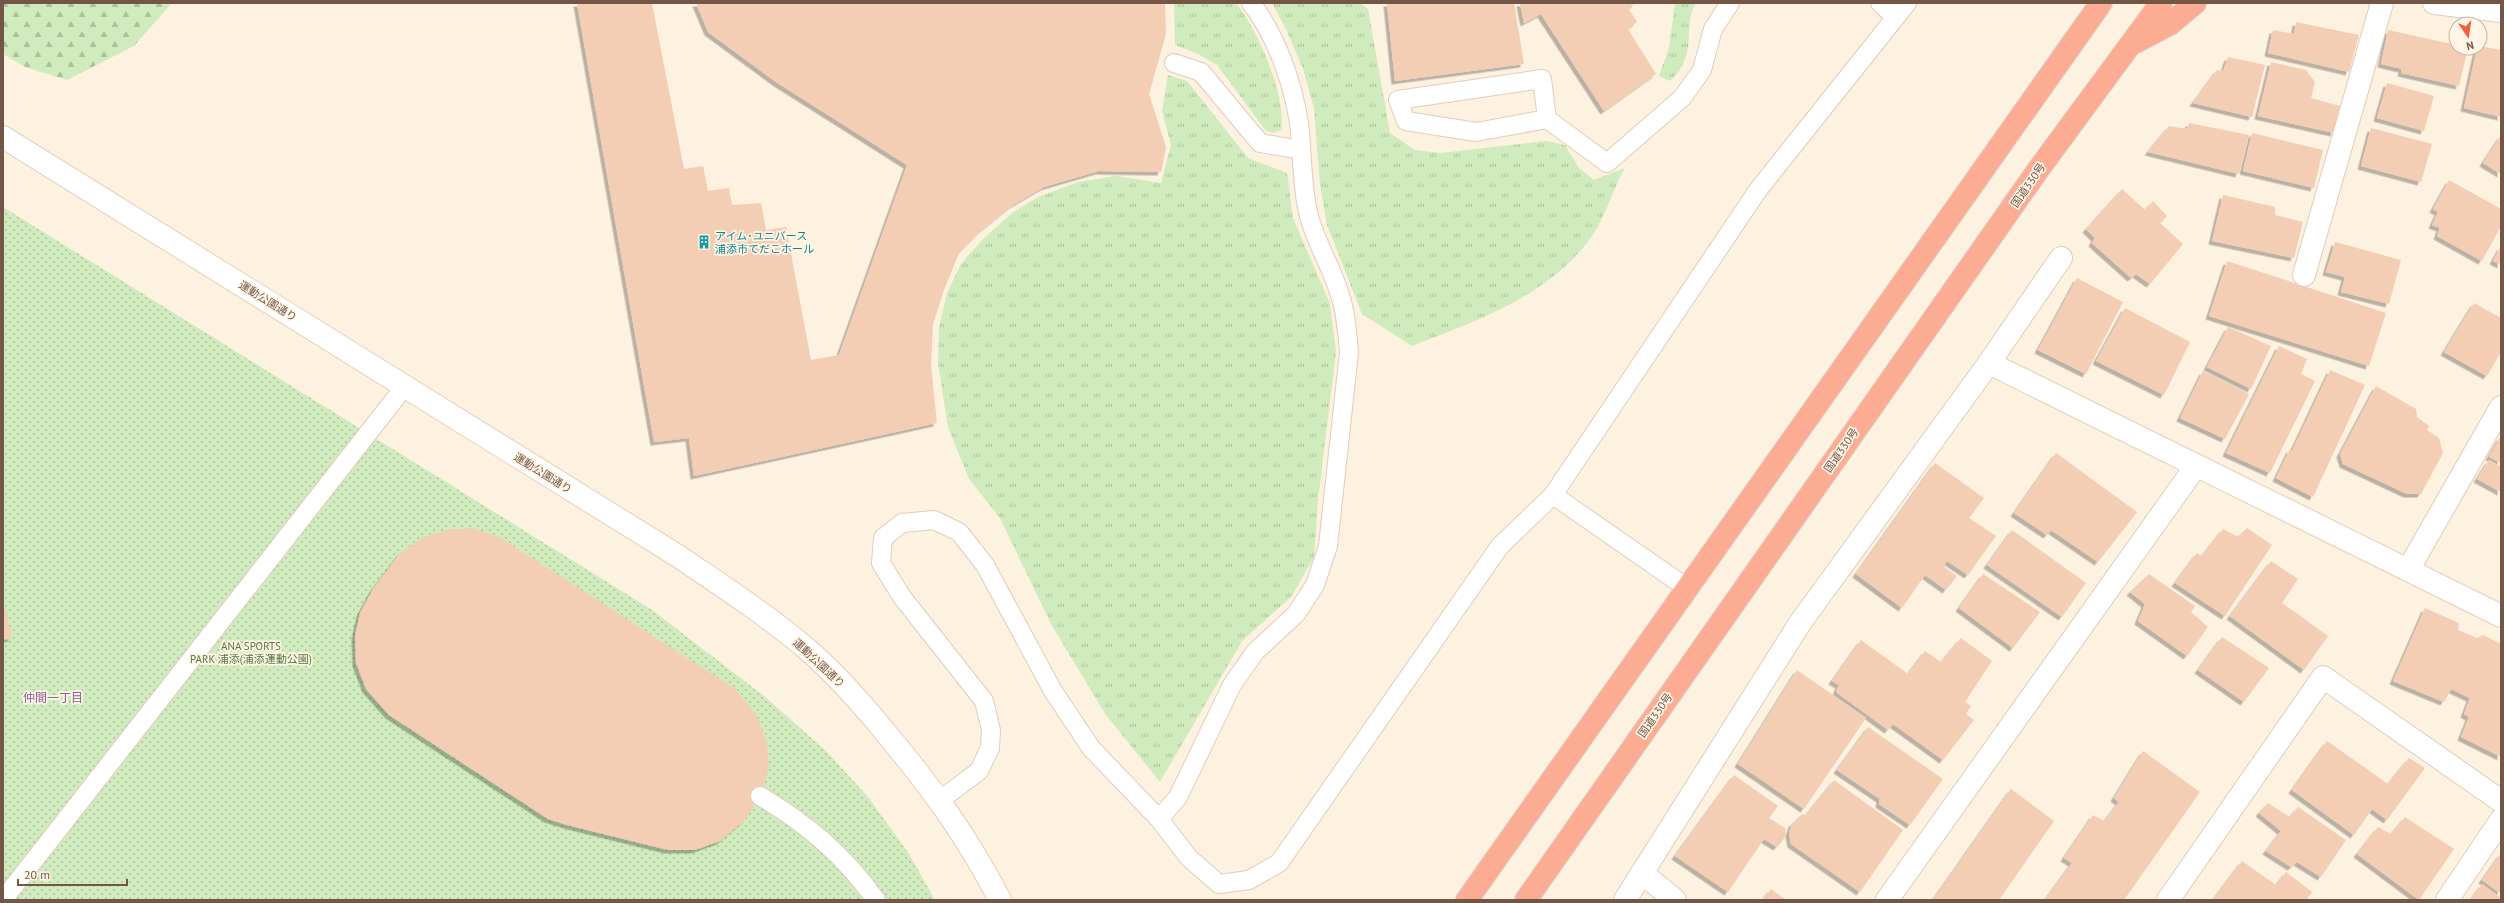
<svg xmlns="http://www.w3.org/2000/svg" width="2504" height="903" font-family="'PT Sans','Noto Sans JP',sans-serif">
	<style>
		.grass { fill: url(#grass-tufts) }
		.forest { fill: url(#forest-firs) }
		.park { fill: url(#park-dots) }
		.building { fill: #f4cdb5; filter: url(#shadow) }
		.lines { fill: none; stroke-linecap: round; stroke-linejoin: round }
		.lane-casing { stroke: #e1ccbb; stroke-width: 20 }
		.street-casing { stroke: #e1ccbb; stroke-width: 24 }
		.secondary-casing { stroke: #e9cfba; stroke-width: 24 }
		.highway-casing { stroke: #ded6d3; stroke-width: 24 }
		.lane { stroke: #fff; stroke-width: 18 }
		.street { stroke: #fff; stroke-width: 22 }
		.secondary { stroke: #fff; stroke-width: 22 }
		.highway { stroke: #fbac92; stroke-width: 22 }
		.labels { text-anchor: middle; stroke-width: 3.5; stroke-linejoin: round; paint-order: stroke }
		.street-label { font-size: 11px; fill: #745646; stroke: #fff5e6 }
		.culture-label { font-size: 11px; fill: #0d838f; stroke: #fff5e6; text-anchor: start }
		.park-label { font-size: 11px; fill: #507a3d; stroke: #fff5e6 }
		.neighbourhood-label { font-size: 12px; fill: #856198; stroke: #fff5e6 }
	</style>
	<defs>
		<pattern id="grass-tufts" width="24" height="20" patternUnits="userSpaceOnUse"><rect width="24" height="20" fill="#d0ebbd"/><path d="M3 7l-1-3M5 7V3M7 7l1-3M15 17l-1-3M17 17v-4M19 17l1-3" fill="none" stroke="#adc19b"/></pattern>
		<pattern id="forest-firs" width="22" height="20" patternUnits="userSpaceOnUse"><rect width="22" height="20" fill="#d0ebbd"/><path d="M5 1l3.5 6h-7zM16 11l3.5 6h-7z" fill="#adc19b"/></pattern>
		<pattern id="park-dots" width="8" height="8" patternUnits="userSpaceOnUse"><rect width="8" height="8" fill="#d0ebbd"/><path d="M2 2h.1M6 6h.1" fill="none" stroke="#adc19b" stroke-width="1.8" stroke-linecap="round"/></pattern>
		<filter id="shadow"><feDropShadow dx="-3.5" dy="3.5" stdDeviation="0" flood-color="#0004"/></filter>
	</defs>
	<rect width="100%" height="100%" fill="#fdf1df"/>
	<g class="grass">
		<path d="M1174 3H1236C1257 29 1287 96 1281 130L1273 133 1266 131 1217 65 1198 54 1175 45Z"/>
		<path d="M1272 3H1360L1368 9 1390 133 1415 150 1441 153 1546 141 1565 145 1579 168 1594 180 1625 168C1611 192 1604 223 1586 244 1542 299 1475 321 1412 346L1362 314 1327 225 1320 185 1314 108 1303 69 1287 31Z"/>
		<path d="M1675 3H1696C1681 29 1700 52 1670 81L1659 76 1669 48Z"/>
		<polygon points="1168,75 1187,81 1248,158 1287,173 1293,218 1330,304 1336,352 1318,500 1314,557 1291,597 1242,641 1160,782 1106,715 1052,626 1000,518 969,479 948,427 938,363 939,328 947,293 961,264 983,239 1012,213 1038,197 1078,182 1116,176 1161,183 1171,145 1162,111"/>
	</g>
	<polygon class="forest" points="3,3 172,3 134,46 67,80 25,67 3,54"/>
	<polygon class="park" points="3,207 652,610 764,696 826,751 868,797 909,854 935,900 3,900"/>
	<g class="building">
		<polygon points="577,3 652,3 684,169 703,166 708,191 729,188 732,205 761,203 766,230 786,227 811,360 839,355 907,165 776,82 708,32 696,3 1165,3 1166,34 1149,94 1166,147 1161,172 1099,171 1044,187 1013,205 982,230 959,253 944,290 933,324 931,364 937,423 694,476 689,438 654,442"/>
		<polygon points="1387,3 1514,3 1524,64 1395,81"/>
		<polygon points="1520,3 1636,3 1628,8 1637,22 1628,29 1656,74 1604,111 1541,14 1524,23"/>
		<polygon points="2296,22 2359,35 2349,72 2268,53 2273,30 2294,34"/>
		<polygon points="2388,30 2456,45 2456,48 2468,48 2459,86 2401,73 2402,69 2381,64"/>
		<polygon points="2480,46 2501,50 2501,117 2464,108 2477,48"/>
		<polygon points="2228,57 2265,65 2252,117 2193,103 2217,70 2223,71"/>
		<polygon points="2271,62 2306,70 2315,82 2311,98 2340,106 2334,133 2258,116"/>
		<polygon points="2387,83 2434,96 2424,131 2377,118"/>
		<polygon points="2189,123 2249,135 2239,174 2148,152 2169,126 2187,129"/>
		<polygon points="2371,128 2432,144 2421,182 2361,166"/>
		<polygon points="2252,133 2323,150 2314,188 2243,171"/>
		<polygon points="2501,135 2501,174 2483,163"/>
		<polygon points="2449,180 2501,209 2501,226 2482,261 2437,236 2440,228 2432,225 2438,212 2433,209"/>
		<polygon points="2122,189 2145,210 2153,201 2167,216 2160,223 2183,244 2150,284 2136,274 2131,278 2092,243 2095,238 2086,229"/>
		<polygon points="2223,195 2275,207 2275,215 2303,222 2294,258 2212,241"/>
		<polygon points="2335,242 2401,260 2389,304 2341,292 2345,277 2326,272"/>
		<polygon points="2501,246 2501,265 2493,261"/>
		<polygon points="2227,261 2386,313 2369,366 2209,316"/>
		<polygon points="2077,278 2123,302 2086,374 2038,350"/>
		<polygon points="2474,303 2501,318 2501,352 2487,376 2444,352"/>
		<polygon points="2125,308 2190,342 2164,395 2096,361"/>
		<polygon points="2228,327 2271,346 2251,389 2207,367"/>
		<polygon points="2279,346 2307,359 2301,374 2315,381 2270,473 2226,453"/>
		<polygon points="2330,370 2365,385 2313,497 2276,478 2290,449 2292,451"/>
		<polygon points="2203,371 2249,394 2225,439 2180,418"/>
		<polygon points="2376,386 2416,409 2417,417 2429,426 2427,430 2439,438 2443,453 2421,494 2407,494 2343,464 2340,454"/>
		<polygon points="2501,436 2501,463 2489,457"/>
		<polygon points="2056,453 2137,512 2098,562 2051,530 2047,535 2014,513"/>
		<polygon points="2489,460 2501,467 2501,492 2477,479"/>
		<polygon points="1935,463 1984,498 1969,518 1996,536 1968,575 1947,561 1943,566 1957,576 1946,590 1925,575 1902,608 1856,574"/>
		<polygon points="473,528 501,538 735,689 756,714 767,742 769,767 760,796 744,821 720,841 695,850 668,850 567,825 548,819 389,715 366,689 356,663 355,636 360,613 373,589 400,553 421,539 447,530"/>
		<polygon points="2247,528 2272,545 2225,616 2175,583 2197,553 2202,556 2223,529 2238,537"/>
		<polygon points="2012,530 2086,583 2062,617 1987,565"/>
		<polygon points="2271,561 2298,579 2282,603 2328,636 2304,670 2230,616"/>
		<polygon points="1983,574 2040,612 2013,648 1959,608"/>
		<polygon points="2149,574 2195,606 2191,612 2208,627 2187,656 2138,621 2145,604 2130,592"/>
		<polygon points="3,600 12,638 3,640"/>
		<polygon points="2425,608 2459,623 2458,630 2477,638 2483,635 2501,644 2501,757 2461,737 2469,717 2464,714 2470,698 2451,689 2444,702 2393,681"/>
		<polygon points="2222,637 2269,668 2244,702 2198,670"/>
		<polygon points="1961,638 1992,661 1965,702 1971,706 1966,714 1974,720 1943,760 1893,724 1888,730 1836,692 1839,685 1832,681 1861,640 1908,674 1925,651 1941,662"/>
		<polygon points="1797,670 1866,718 1804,809 1738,764"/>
		<polygon points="1868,727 1943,779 1910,825 1879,804 1880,799 1837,770"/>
		<polygon points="2327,741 2388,784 2409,758 2425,768 2387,820 2372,809 2354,835 2292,790"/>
		<polygon points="2143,751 2200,792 2124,900 2045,900 2072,863 2064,858 2093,815 2104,821 2119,802 2114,798"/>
		<polygon points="1734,775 1778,806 1769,818 1785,828 1786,836 1777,847 1764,839 1728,892 1675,856"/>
		<polygon points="1834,780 1903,830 1860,892 1791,844 1789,833 1792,824 1802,814 1806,815"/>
		<polygon points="2011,789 2054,821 1999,900 1933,900"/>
		<polygon points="2268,803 2290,817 2298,807 2346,840 2321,877 2297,862 2291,867 2266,851 2281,831 2259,813"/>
		<polygon points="2405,817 2454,849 2419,900 2357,854 2378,827 2391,834"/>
		<polygon points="2501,853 2501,894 2482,880"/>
		<polygon points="2242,861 2276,885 2286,872 2312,892 2306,900 2213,900"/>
		<polygon points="2482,884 2501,898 2501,900 2471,900"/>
		<polygon points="1771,889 1786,900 1763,900"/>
	</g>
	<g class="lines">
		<g class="lane-casing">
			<g id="lane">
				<polyline points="1880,3 1894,16"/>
				<polyline points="1174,63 1201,72 1260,143 1301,150"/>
				<polyline points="1547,119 1476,132 1406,121 1398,100 1542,79 1547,119 1607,163 1682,98 1702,70 1713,29 1730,3"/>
				<polyline points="1553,495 1687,588"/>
				<path d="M760 796C808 825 843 854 876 900"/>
				<polyline points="940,800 979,771 990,748 991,730 984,701 902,597 881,563 883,538 902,523 934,520 959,532 985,565 1053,691 1091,748 1159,819 1189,858 1219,884 1249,880 1279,863 1500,546 1553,495 1758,190 1907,3"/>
				<path d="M1159 819 1178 797 1232 685 1255 652 1296 614 1315 585 1328 546 1349 352C1347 332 1346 311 1339 292 1331 266 1316 243 1309 216 1301 186 1303 154 1299 123 1293 83 1276 35 1251 3"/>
				<polyline points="3,900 405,386"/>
			</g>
		</g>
		<g class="street-casing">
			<g id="street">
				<polyline points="2434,3 2501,11"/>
				<polyline points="2304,275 2382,3"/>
				<polyline points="2408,570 2501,407"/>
				<polyline points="1642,873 1675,900"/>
				<polyline points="1625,900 1800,623 1989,363 2061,258"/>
				<polyline points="1887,900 2196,466"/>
				<polyline points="2168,900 2323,677 2501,801"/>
				<polyline points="2447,900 2501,820"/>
			</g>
		</g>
		<g class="secondary-casing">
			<g id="secondary">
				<path d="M3 137 678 556C722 586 767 615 808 650 838 676 865 707 890 738 934 791 968 838 1000 900"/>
				<polyline points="1989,363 2501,616"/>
			</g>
		</g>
		<g class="highway-casing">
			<g id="highway">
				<polyline points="2136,42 2170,24 2195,3"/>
				<polyline points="1467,900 2101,3"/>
				<polyline points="1526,900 2038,170 2161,3"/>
			</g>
		</g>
		<use href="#lane" class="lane"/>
		<use href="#street" class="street"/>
		<use href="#secondary" class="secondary"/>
		<use href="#highway" class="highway"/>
	</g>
	<defs>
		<g id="building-bare" transform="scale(1.08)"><path d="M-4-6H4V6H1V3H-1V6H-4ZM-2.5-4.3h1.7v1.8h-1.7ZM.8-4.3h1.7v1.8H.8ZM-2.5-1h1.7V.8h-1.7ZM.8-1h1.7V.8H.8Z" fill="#0f9aa8" stroke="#fff5e6" stroke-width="2.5" paint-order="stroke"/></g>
	</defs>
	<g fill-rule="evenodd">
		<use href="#building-bare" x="704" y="242"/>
	</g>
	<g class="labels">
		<g class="street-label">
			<text transform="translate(2028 185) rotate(-55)" y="4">国道330号</text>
			<text transform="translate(268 301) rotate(32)" y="4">運動公園通り</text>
			<text transform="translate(1841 450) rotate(-55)" y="4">国道330号</text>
			<text transform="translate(543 473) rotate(32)" y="4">運動公園通り</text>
			<text transform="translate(819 663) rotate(43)" y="4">運動公園通り</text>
			<text transform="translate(1655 715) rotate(-55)" y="4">国道330号</text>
		</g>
		<g class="culture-label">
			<text x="715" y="240">アイム･ユニバース<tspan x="715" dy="13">浦添市てだこホール</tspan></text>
		</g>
		<g class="park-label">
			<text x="251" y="650">ANA SPORTS<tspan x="251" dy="13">PARK 浦添(浦添運動公園)</tspan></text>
		</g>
		<g class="neighbourhood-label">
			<text x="53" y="702">仲間一丁目</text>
		</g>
	</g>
	<rect width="2504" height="903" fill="none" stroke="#745646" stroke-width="8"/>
	<g transform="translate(2468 36) rotate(167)"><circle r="19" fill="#fff5e6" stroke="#c7b5a6"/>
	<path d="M0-3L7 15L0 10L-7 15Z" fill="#ee633d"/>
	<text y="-6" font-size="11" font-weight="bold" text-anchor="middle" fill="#745646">N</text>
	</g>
	<path d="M18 879v6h109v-6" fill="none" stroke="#745646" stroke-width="2"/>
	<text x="24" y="879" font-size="12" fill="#745646" stroke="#fff5e6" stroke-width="3" paint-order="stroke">20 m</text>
</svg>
